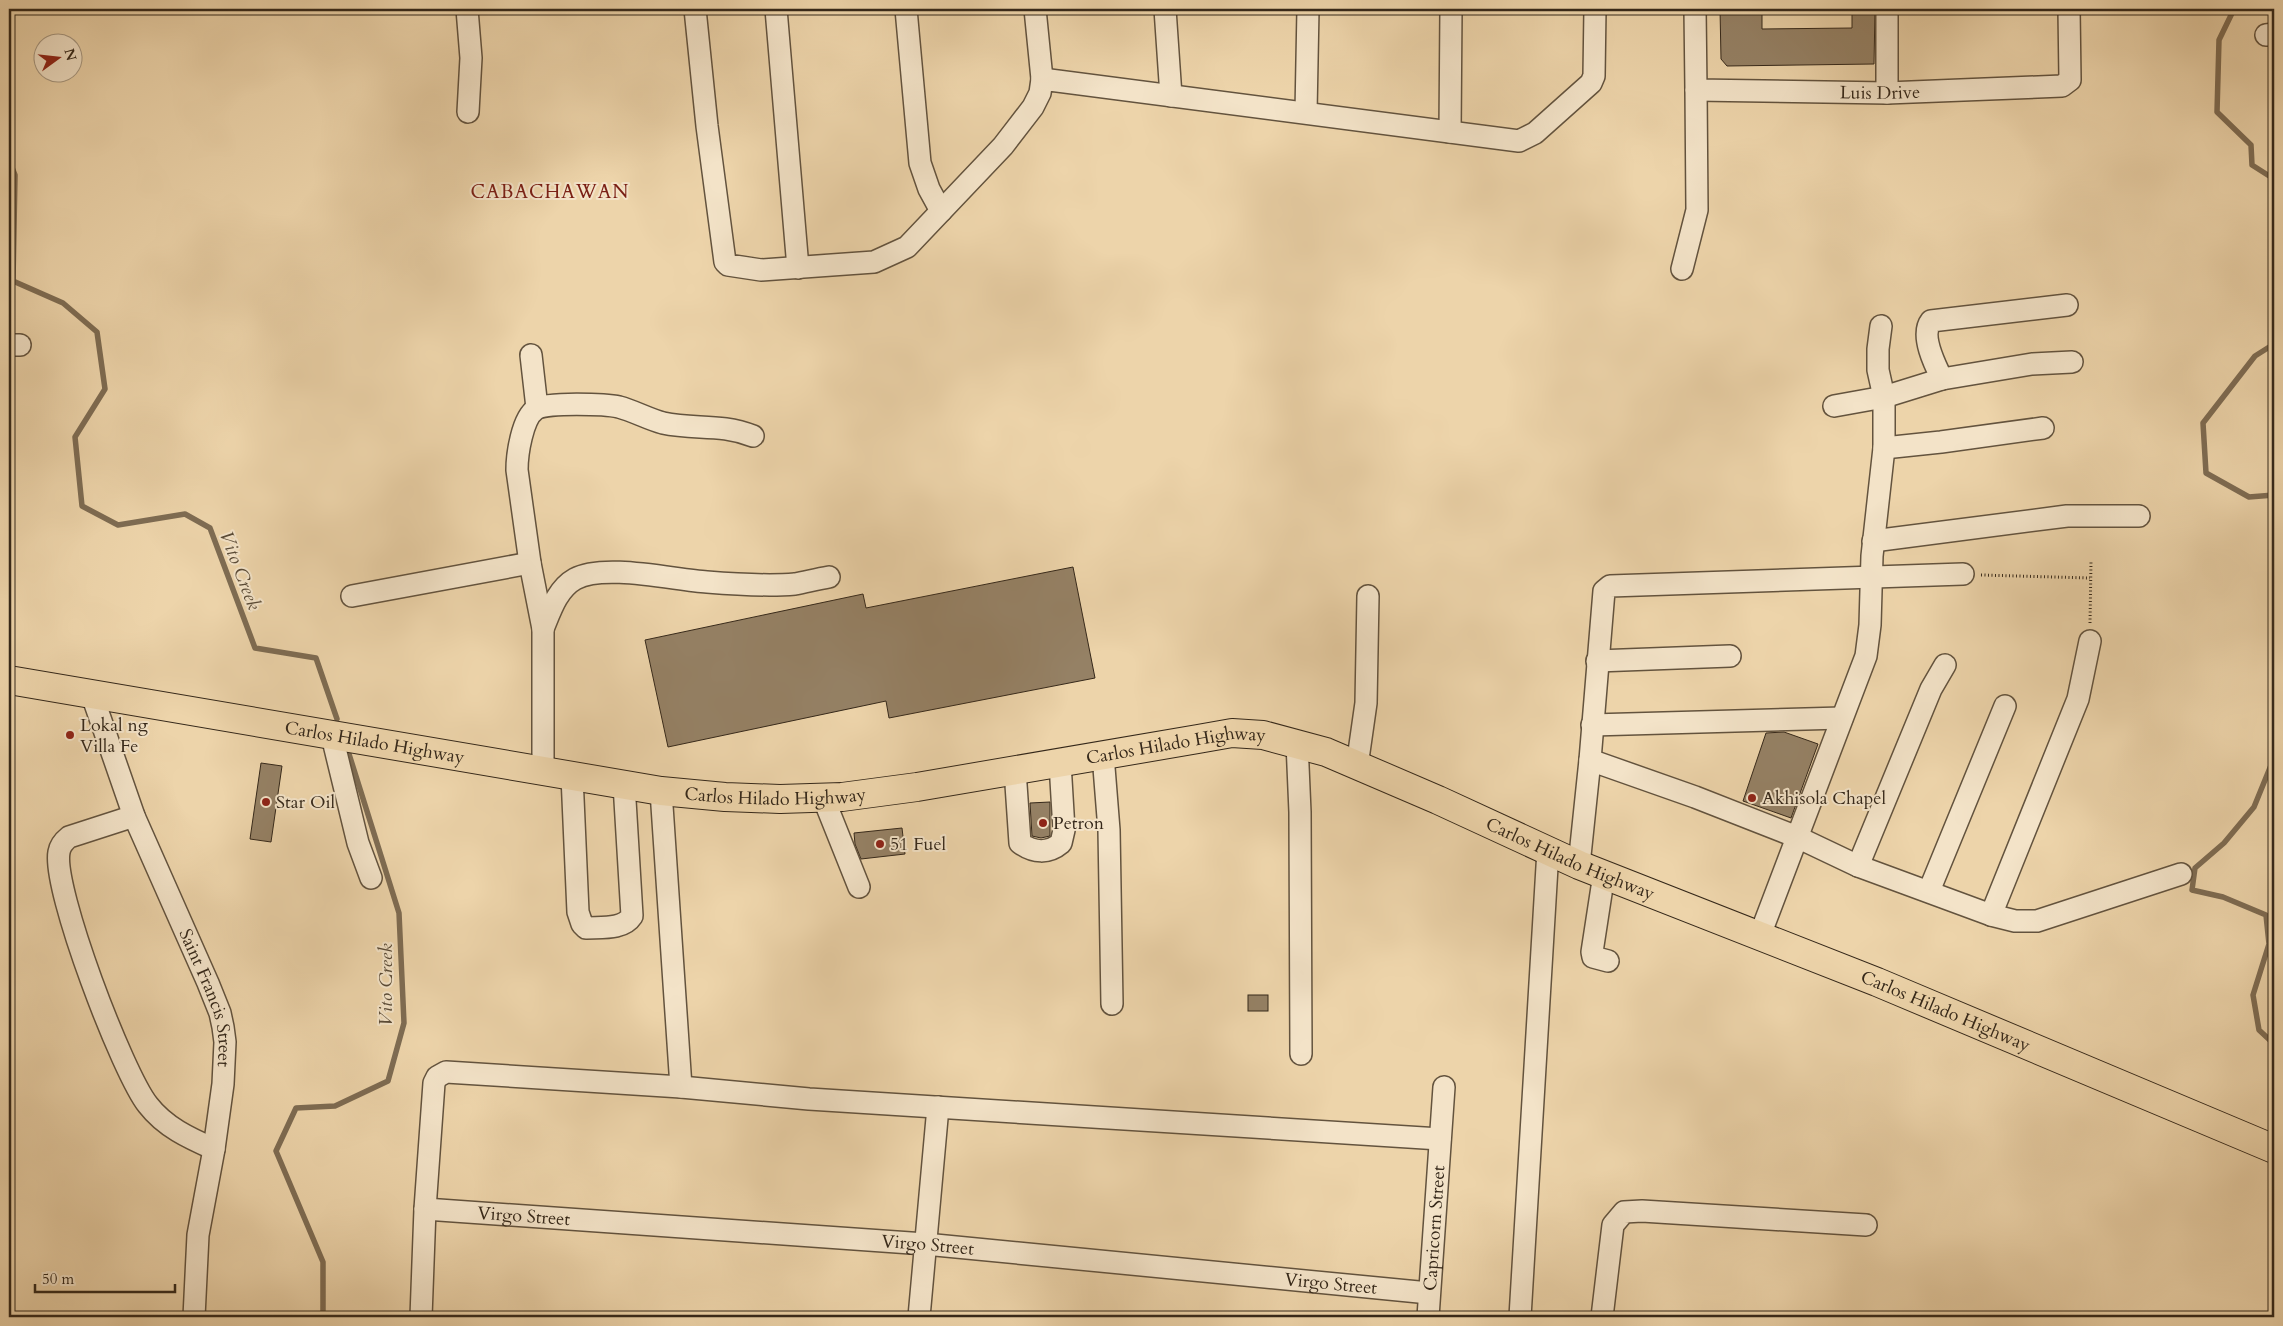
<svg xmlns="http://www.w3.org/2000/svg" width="2283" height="1326" font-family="Cardo,serif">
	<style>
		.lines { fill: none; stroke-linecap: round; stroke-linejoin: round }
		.stream { stroke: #7e6c53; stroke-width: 5.5 }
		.building { fill: #958165; stroke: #35281a }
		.minor-casing { stroke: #63533e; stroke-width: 24 }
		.major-casing { stroke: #35281a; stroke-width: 30 }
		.path { stroke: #35281a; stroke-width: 3; stroke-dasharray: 1 2.5; stroke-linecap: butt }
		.minor { stroke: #f3e3c8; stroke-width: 21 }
		.major { stroke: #edd4aa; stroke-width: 28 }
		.poi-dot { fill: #8f2418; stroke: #f3e3c8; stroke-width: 2 }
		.labels { text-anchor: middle; stroke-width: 4; stroke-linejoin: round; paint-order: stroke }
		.street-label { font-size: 18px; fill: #35281a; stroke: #f3e3c8 }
		.poi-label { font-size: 18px; fill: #35281a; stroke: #f3e3c8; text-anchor: start }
		.neighbourhood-label { font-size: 19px; letter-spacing: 1px; fill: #7a1f14; stroke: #f3e3c8 }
		.water-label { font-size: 19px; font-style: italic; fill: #594a36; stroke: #f3e3c8 }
	</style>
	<rect width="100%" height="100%" fill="#edd4aa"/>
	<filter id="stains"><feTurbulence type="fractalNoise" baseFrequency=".004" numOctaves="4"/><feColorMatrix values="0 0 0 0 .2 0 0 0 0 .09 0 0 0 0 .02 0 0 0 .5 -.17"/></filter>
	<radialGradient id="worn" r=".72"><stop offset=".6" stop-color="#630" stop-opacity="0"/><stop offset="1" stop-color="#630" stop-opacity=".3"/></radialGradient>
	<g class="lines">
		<g class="stream">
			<polyline points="2234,9 2219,40 2217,112 2251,145 2252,165 2274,179"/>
			<polyline points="9,160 15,175 13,281 63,303 97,332 105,389 75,437 82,506 118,525 185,514 210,528 255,648 316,658 337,719"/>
			<polyline points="2274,344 2255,356 2203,423 2206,473 2249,497 2274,495"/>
			<polyline points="2274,635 2273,638 2274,643"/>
			<polyline points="2274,758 2254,807 2224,843 2195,868 2192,890 2223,897 2266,915 2269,944 2253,995 2259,1030 2274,1044"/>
			<polyline points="323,1317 323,1262 276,1151 296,1108 335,1106 388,1081 404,1023 399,913 349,754"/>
		</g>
	</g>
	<g class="building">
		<polygon points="1720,9 1762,9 1762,29 1852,28 1852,9 1875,9 1874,64 1727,66 1721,59"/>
		<polygon points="1073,567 1095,678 889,718 886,701 668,747 645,640 863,594 866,608"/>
		<polygon points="1784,732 1818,744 1791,818 1743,801 1766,733"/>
		<polygon points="261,763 282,766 271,842 250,839"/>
		<polygon points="1050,802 1050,836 1041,838 1032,836 1030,803"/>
		<polygon points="902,828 905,854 861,859 855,844 854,833"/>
		<rect x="1248" y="995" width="20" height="16"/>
	</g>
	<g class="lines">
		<g class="minor-casing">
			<g id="minor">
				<polyline points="467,9 471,58 468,112"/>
				<polyline points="695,9 707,126 725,262 728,265 761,270 874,262 907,247 1003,146 1033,107 1040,93 1042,79 1519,141 1535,133 1591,83 1594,76 1595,9"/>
				<polyline points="776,9 798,268"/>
				<polyline points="906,9 920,163 929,189 941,211"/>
				<polyline points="1035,9 1042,79"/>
				<polyline points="1165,9 1171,96"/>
				<path id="s1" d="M1695 9 1696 90 1887 93 2062 86 2070 80 2069 9"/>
				<polyline points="1887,9 1887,93"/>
				<polyline points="2266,35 2274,34"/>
				<polyline points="1306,112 1308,9"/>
				<polyline points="1450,132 1451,9"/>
				<polyline points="1682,269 1697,210 1696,90"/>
				<polyline points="9,345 20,345"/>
				<polyline points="531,355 537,408"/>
				<path d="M1942 379C1935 365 1920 335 1931 321L2067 305"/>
				<polyline points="1834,406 1884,397 1942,379 2032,364 2072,362"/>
				<polyline points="1884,448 1941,442 2043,428"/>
				<polyline points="1873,541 2067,516 2139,516"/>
				<polyline points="352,596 530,563"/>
				<path d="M543 629C550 612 557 589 575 579 604 563 674 580 707 582 732 584 771 586 795 584 806 582 817 579 829 577"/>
				<polyline points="1597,661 1730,656"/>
				<path id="s2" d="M92 695 134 816 208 983 220 1013 223 1027 225 1042 223 1084 214 1149 198 1235 194 1317"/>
				<polyline points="1592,725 1842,718"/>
				<polyline points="332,736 358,843 371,878"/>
				<polyline points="1297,743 1300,812 1301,1054"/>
				<polyline points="1103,755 1109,830 1112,1004"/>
				<polyline points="1590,760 1695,797 1797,837 1858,866 1991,915 2015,921 2037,921 2181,874"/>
				<polyline points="1357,766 1366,703 1368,596"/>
				<path d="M1015 770 1020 843C1034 853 1048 854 1061 843L1064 830 1060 763"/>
				<path d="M543 771V629L530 563 517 470C517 455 522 418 536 409 547 402 606 404 619 407 634 411 648 419 663 423 695 430 720 423 753 436"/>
				<path d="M572 776 578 912 582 924 586 928C601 927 623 930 632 916L624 784"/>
				<polyline points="661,791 681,1087"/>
				<polyline points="823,797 859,887"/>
				<path d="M134 816 69 837C64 841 60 846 59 852 52 889 123 1074 148 1105 165 1127 189 1138 214 1149"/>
				<polyline points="1579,865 1590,760 1604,591 1610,586 1963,574"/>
				<polyline points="1858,866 1931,689 1945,665"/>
				<polyline points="1604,874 1592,952 1593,957 1608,961"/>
				<polyline points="1929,891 2005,706"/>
				<polyline points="1991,915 2078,699 2090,641"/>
				<polyline points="1760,935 1866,656 1870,625 1872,556 1884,448 1884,397 1878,370 1878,349 1881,326"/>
				<path id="s3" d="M425 1209 925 1244 1429 1293"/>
				<polyline points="421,1317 425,1209 434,1083 437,1077 446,1072 681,1087 809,1099 1440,1139"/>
				<polyline points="919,1317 938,1107"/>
				<path id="s4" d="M1428 1317 1444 1087"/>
				<polyline points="1520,1317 1548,850"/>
				<polyline points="1602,1317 1613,1225 1624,1212 1642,1211 1866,1225"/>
			</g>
		</g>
		<g class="major-casing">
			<g id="major">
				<path id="s5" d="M9 680 661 791 725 797 780 799 842 797 917 787 1198 739 1232 733 1263 735 1326 752 1438 800 1579 865 1877 982 2274 1149"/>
			</g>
		</g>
		<g class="path">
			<polyline points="1981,575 2090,578"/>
			<polyline points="2090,623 2091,561"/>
		</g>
		<use href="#minor" class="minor"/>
		<use href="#major" class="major"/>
	</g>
	<g class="poi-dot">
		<circle cx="70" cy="735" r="5"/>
		<circle cx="1752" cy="798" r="5"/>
		<circle cx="266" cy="802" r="5"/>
		<circle cx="1043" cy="823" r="5"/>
		<circle cx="880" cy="844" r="5"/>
	</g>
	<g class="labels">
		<g class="street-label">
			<text dy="6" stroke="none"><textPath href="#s1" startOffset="265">Luis Drive</textPath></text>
			<text dy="6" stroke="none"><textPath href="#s5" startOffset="371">Carlos Hilado Highway</textPath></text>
			<text dy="6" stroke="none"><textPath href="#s5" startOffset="1181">Carlos Hilado Highway</textPath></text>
			<text dy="6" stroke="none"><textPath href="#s5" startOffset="776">Carlos Hilado Highway</textPath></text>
			<text dy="6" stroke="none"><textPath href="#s5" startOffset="1601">Carlos Hilado Highway</textPath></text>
			<text dy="6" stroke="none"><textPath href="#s2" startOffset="325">Saint Francis Street</textPath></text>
			<text dy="6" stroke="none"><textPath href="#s5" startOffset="2006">Carlos Hilado Highway</textPath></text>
			<text dy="6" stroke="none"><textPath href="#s3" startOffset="99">Virgo Street</textPath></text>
			<text dy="6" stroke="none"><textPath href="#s4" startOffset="89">Capricorn Street</textPath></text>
			<text dy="6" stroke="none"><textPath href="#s3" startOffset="504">Virgo Street</textPath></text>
			<text dy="6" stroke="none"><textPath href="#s3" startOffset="909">Virgo Street</textPath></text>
		</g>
		<g class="poi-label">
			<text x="80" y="731">Lokal ng<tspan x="80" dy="21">Villa Fe</tspan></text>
			<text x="1762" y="804">Akhisola Chapel</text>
			<text x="276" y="808">Star Oil</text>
			<text x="1053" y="829">Petron</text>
			<text x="890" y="850">51 Fuel</text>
		</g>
		<g class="neighbourhood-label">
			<text x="550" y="198">CABACHAWAN</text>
		</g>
		<g class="water-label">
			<text transform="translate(241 570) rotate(69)" y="7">Vito Creek</text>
			<text transform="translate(385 985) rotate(-90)" y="7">Vito Creek</text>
		</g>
	</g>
	<rect width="2283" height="1326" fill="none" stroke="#edd4aa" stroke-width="30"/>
	<rect x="10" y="10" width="2263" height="1306" fill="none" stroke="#35281a" stroke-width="2.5"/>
	<rect x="15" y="15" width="2253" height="1296" fill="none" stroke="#35281a"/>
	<g transform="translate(58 58) rotate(75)"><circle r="24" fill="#f3e3c8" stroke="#a79882"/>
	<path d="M0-4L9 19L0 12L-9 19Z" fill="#8f2418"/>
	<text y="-8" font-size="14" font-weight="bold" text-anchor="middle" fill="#35281a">N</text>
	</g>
	<path d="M35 1284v8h140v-8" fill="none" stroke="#35281a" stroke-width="2.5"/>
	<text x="42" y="1284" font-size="15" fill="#35281a" stroke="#f3e3c8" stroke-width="4" paint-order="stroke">50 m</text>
	<rect width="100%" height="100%" filter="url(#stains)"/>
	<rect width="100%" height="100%" fill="url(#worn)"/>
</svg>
